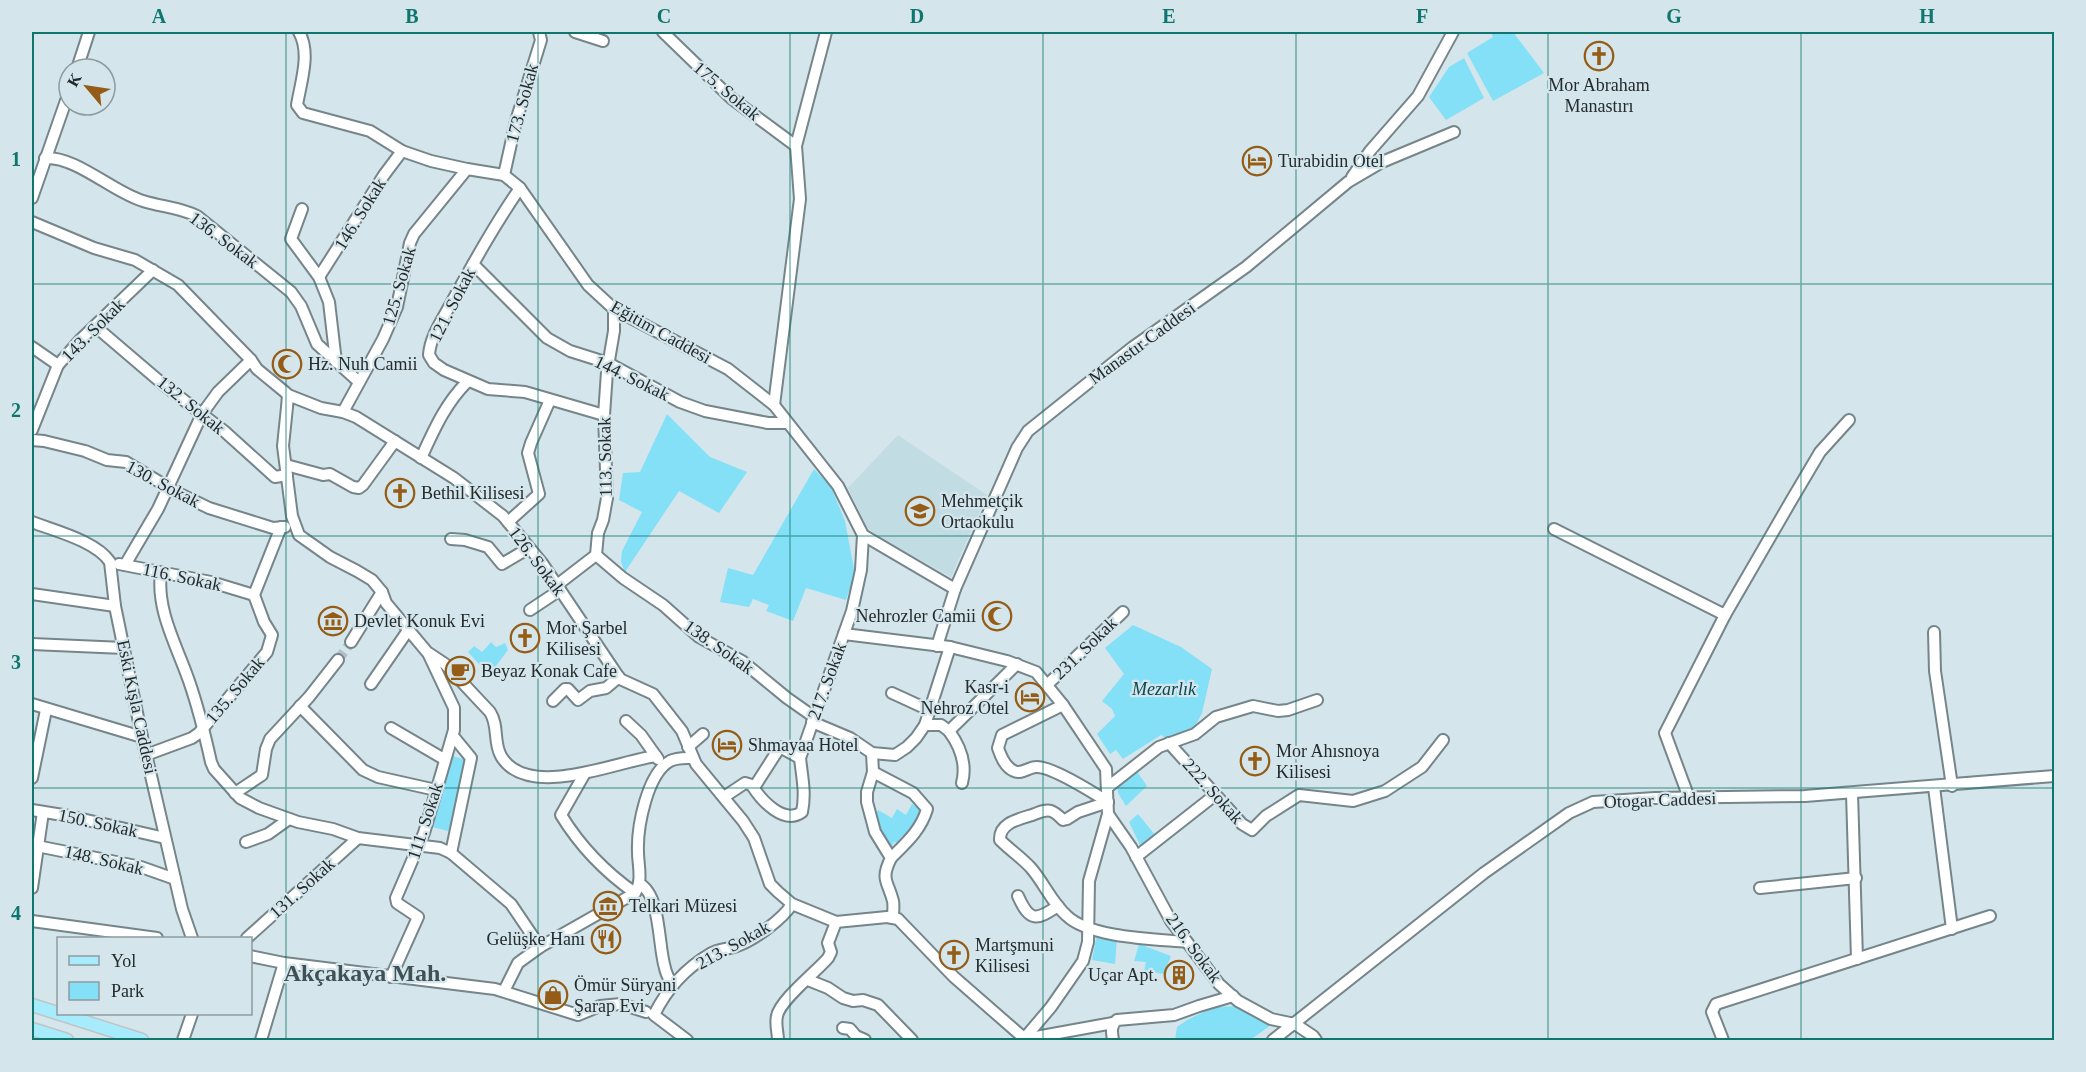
<svg xmlns="http://www.w3.org/2000/svg" width="2086" height="1072" font-family="Georgia,serif">
	<style>
		.built { fill: #c1dce3 }
		.green { fill: #83e0f7 }
		.lines { fill: none; stroke-linecap: round; stroke-linejoin: round }
		.minor-tunnel { stroke: #b1c1c5; stroke-width: 10; stroke-dasharray: 10 5; stroke-linecap: butt }
		.minor-casing { stroke: #75858a; stroke-width: 14 }
		.major-casing { stroke: #c2c4c4; stroke-width: 15 }
		.minor { stroke: #fff; stroke-width: 10 }
		.major { stroke: #a6ecfd; stroke-width: 12 }
		.grid { fill: none; stroke: #0f766e; stroke-width: 1.5; stroke-opacity: 0.55 }
		.labels { text-anchor: middle; stroke-width: 4.5; stroke-linejoin: round; paint-order: stroke }
		.poi-label { font-size: 18px; fill: #242b2c; stroke: #d4e6eb; text-anchor: start }
		.street-label { font-size: 18px; fill: #242b2c; stroke: #d4e6eb }
		.park-label { font-size: 18px; font-style: italic; fill: #064855; stroke: #d4e6eb }
		.district-label { font-size: 24px; font-weight: bold; fill: #415054; stroke: #d4e6eb }
		.neatline { fill: none; stroke: #0f766e; stroke-width: 2 }
		.grid-label { font-size: 20px; text-anchor: middle; font-weight: bold; fill: #0f766e }
	</style>
	<rect width="100%" height="100%" fill="#d4e6eb"/>
	<polygon class="built" points="898,435 987,495 951,577 878,536 867,527 848,488"/>
	<g class="green">
		<polygon points="1491,32 1513,32 1544,73 1493,101 1467,53 1493,37"/>
		<polygon points="1464,58 1484,98 1446,120 1429,97 1449,67"/>
		<polygon points="667,414 710,457 747,472 719,513 679,491 625,572 621,562 622,551 642,512 619,500 623,473 640,472"/>
		<polygon points="814,469 831,487 845,521 855,574 846,600 806,588 793,621 766,611 769,605 753,599 749,607 720,602 728,568 753,575"/>
		<polygon points="1133,625 1181,647 1212,669 1202,713 1192,732 1169,740 1161,735 1123,759 1116,750 1110,754 1097,734 1115,716 1112,709 1102,701 1124,674 1105,648"/>
		<polygon points="491,642 496,647 505,643 508,650 489,675 468,652 474,646 482,652"/>
		<polygon points="450,755 469,761 452,832 432,827"/>
		<polygon points="1136,770 1147,786 1126,806 1118,793 1117,785"/>
		<polygon points="912,804 923,811 907,837 902,836 897,843 894,842 891,848 879,833 875,816 878,810 892,818 897,809 906,815"/>
		<polygon points="1138,814 1156,836 1141,847 1129,822"/>
		<polygon points="1097,934 1117,938 1115,964 1092,960"/>
		<polygon points="1139,944 1171,956 1164,974 1144,971 1146,962 1134,961"/>
		<polygon points="1239,1006 1274,1023 1250,1040 1175,1040 1177,1027 1187,1020 1214,1007"/>
	</g>
	<g class="lines">
		<polyline class="minor-tunnel" points="338,660 351,642"/>
		<g class="minor-casing">
			<g id="minor">
				<path d="M299 32C311 53 301 81 297 105L303 113 370 131 402 151 431 161 467 169 504 175 520 188 588 285 614 309 728 369 774 405 838 486 863 535 955 589"/>
				<polyline points="575,32 603,41"/>
				<polyline points="663,32 731,98 796,146"/>
				<polyline points="77,69 89,32"/>
				<path d="M45 158C76 156 114 193 143 201 162 207 178 207 197 216L291 292 301 306 317 344 359 382"/>
				<polyline points="504,175 516,121 541,40 539,32"/>
				<polyline points="1352,177 1370,151 1418,96 1453,32"/>
				<path d="M520 188C495 224 474 262 453 300 444 317 430 336 429 355L434 363 444 370 488 389 525 392 604 415"/>
				<polyline points="32,198 69,92"/>
				<polyline points="302,209 291,239 319,277 329,302 336,362"/>
				<path d="M32 222 94 248 135 260 178 285 251 360 257 369 285 392 288 395 287 407 283 446 292 516 299 535 330 557 357 571 372 580 382 592 386 603 427 652 445 664 490 712C499 726 493 742 501 756 527 801 618 761 656 756"/>
				<polyline points="473,264 547,338 570,351 608,363 680,402 705,411 768,423 787,423"/>
				<polyline points="319,277 384,175 402,151"/>
				<polyline points="96,327 164,385 224,431 275,477 287,475"/>
				<polyline points="32,347 58,365"/>
				<polyline points="288,395 321,408 343,412 356,417 454,478 503,516 542,563 620,679 653,694 682,731 696,764 743,821 754,838 770,884 778,892 792,904 836,922 887,917 898,919 954,977 1025,1039 1113,1023"/>
				<polyline points="774,405 800,199 796,146 826,32"/>
				<polyline points="343,412 383,339 397,307 410,243 414,234 467,169"/>
				<polyline points="32,430 58,365 81,339 153,270"/>
				<polyline points="32,440 44,441 85,451 107,460 126,462 178,493 209,508 273,528 285,527"/>
				<path d="M421 458C434 430 445 404 467 382"/>
				<polyline points="286,465 323,475 330,474 353,487 359,488 363,485 395,441"/>
				<path d="M32 522C55 531 96 541 110 562L115 606 142 737 182 909 192 938"/>
				<polyline points="508,522 539,494 528,453 531,443 550,400"/>
				<polyline points="1554,529 1725,615"/>
				<polyline points="451,539 465,540 488,547 502,564 529,548"/>
				<polyline points="596,555 623,578 663,605 699,637 742,661 787,698 814,717"/>
				<polyline points="119,564 211,582 254,595"/>
				<polyline points="125,565 158,509 202,414 218,392 251,360"/>
				<path d="M161 573C156 610 177 646 189 681 198 707 205 735 211 762L214 769 240 798 259 808 298 822 333 829 358 838 440 848 451 853 511 904 540 947"/>
				<polyline points="557,585 596,555 598,533 603,520 607,498 604,415 607,372 614,331 614,309"/>
				<polyline points="32,594 115,606"/>
				<polyline points="530,610 560,590"/>
				<polyline points="1934,632 1935,671 1952,786"/>
				<polyline points="844,634 950,647 1007,661 1036,672 1063,705 1106,769 1108,814 1089,881 1088,942 1083,961 1051,1007 1023,1040"/>
				<polyline points="351,642 382,592"/>
				<polyline points="32,644 124,648"/>
				<polyline points="937,646 955,589 1017,448 1028,431 1133,347 1246,267 1348,182 1382,162 1454,132"/>
				<polyline points="371,684 409,629"/>
				<polyline points="1048,684 1123,612"/>
				<polyline points="892,693 929,710"/>
				<polyline points="553,701 565,689 568,689 578,700 590,691 606,688 619,677"/>
				<polyline points="32,704 142,737"/>
				<path d="M1063 705 1002 735 998 748C1001 757 1005 767 1014 771 1021 775 1029 767 1036 767 1051 766 1094 793 1108 802"/>
				<polyline points="300,706 363,770 378,777 436,790"/>
				<polyline points="626,721 641,735 658,759"/>
				<polyline points="812,722 850,738 872,753 895,755 907,747 916,738 925,725 950,647"/>
				<polyline points="925,725 941,725 949,731 1017,664"/>
				<polyline points="391,728 444,759"/>
				<path d="M949 731C960 746 967 764 962 783"/>
				<polyline points="1169,743 1242,824 1252,830 1266,816 1299,795 1353,801 1385,791 1422,767 1443,740"/>
				<polyline points="688,747 703,734"/>
				<path d="M872 753 873 772 867 792V802L875 832 891 858C880 880 888 881 893 901 894 906 893 912 893 917"/>
				<polyline points="146,755 192,738 199,733 267,652 272,635 264,622 254,595 281,527"/>
				<path d="M873 772 913 793 927 809C921 830 906 843 891 858"/>
				<path d="M585 773 561 815C580 846 605 872 635 893"/>
				<polyline points="32,778 46,710"/>
				<path d="M753 787C762 801 784 825 802 812 806 793 802 777 800 758"/>
				<polyline points="1108,787 1159,747 1195,734 1216,717 1253,706 1278,711 1288,710 1317,700"/>
				<polyline points="1934,787 1952,929"/>
				<polyline points="235,793 262,775 266,749 270,739 309,697 338,660"/>
				<polyline points="1852,793 1857,959"/>
				<polyline points="724,797 745,783 755,786 780,747 800,758 852,611 861,570 863,535"/>
				<polyline points="1689,798 1665,733 1725,615 1791,501 1820,452 1849,420"/>
				<path d="M1108 802 1078 812 1067 819 1063 820C1060 817 1055 812 1051 811 1045 809 1038 813 1032 815 1019 819 999 823 1000 840 1010 850 1022 858 1031 868 1044 883 1052 903 1067 916 1090 938 1156 939 1187 942"/>
				<polyline points="32,810 69,816 165,838"/>
				<polyline points="1108,814 1131,847 1171,921 1219,984 1238,1001 1271,1019 1295,1024 1313,1036 1316,1040"/>
				<polyline points="246,842 268,834 289,819"/>
				<polyline points="32,845 141,867 175,879"/>
				<polyline points="451,853 471,758 453,736"/>
				<polyline points="1136,857 1215,795"/>
				<path d="M640 884C661 896 658 946 665 968 666 974 670 980 672 986"/>
				<polyline points="32,888 43,812"/>
				<polyline points="1760,888 1856,878"/>
				<path d="M1018 896C1030 923 1037 920 1058 906"/>
				<polyline points="32,921 157,938"/>
				<polyline points="247,938 358,838"/>
				<polyline points="250,956 284,963 495,989 578,1015 600,1006 621,1004 646,1012"/>
				<polyline points="391,977 418,917 397,903 396,898 424,833 454,730 454,708 429,655"/>
				<polyline points="808,980 828,988 843,998 853,1001 863,1000 878,1005 912,1040"/>
				<path d="M504 991 518 963 540 947 635 893C643 881 638 865 638 852 637 827 647 774 670 761 678 757 685 758 693 758"/>
				<polyline points="843,1028 850,1029 856,1036 865,1040"/>
				<polyline points="183,1040 192,1014"/>
				<polyline points="261,1040 284,963"/>
				<path d="M687 1040 654 1015C666 990 686 968 710 954 718 949 729 949 737 946 754 940 783 919 792 904"/>
				<path d="M778 1040C778 1033 775 1024 777 1016 780 1000 816 972 828 958L831 952 828 943 836 922"/>
				<path d="M1113 1040C1112 1033 1110 1026 1117 1020L1174 1015 1199 1006 1233 996"/>
				<polyline points="1273,1040 1484,873 1569,813 1593,802 1655,798 1805,796 2054,776"/>
				<polyline points="1723,1040 1712,1012 1716,1004 1990,916"/>
			</g>
		</g>
		<g class="major-casing">
			<g id="major">
				<polyline points="32,1005 142,1040"/>
				<polyline points="32,1029 67,1040"/>
			</g>
		</g>
		<use href="#minor" class="minor"/>
		<use href="#major" class="major"/>
	</g>
	<path class="grid" d="M286 32V1040M538 32V1040M790 32V1040M1043 32V1040M1296 32V1040M1548 32V1040M1801 32V1040M32 284H2054M32 536H2054M32 788H2054"/>
	<defs>
		<g id="church-ring" transform="scale(1.5)"><circle r="9.5" fill="#d4e6eb" stroke="#945c16" stroke-width="1.5"/><path d="M-1.2-6h2.4v3.5h3.3v2.4h-3.3V6h-2.4V-.1h-3.3v-2.4h3.3Z" fill="#945c16"/></g>
		<g id="hotel-ring" transform="scale(1.5)"><circle r="9.5" fill="#d4e6eb" stroke="#945c16" stroke-width="1.5"/><path d="M-6-4.5h1.5V1H6V5H4.5V3h-9V5H-6ZM-4 0a1.8 1.8 0 1 1 3.6 0ZM.5 0V-2.5h3Q6-2.5 6 0Z" fill="#945c16"/></g>
		<g id="mosque-ring" transform="scale(1.5)"><circle r="9.5" fill="#d4e6eb" stroke="#945c16" stroke-width="1.5"/><path d="M3.5-4.9A6 6 0 1 0 3.5 4.9A5 5 0 1 1 3.5-4.9Z" fill="#945c16"/></g>
		<g id="school-ring" transform="scale(1.5)"><circle r="9.5" fill="#d4e6eb" stroke="#945c16" stroke-width="1.5"/><path d="M0-5L7-2L0 1L-7-2ZM-4 1L0 2.5L4 1V4Q0 6-4 4Z" fill="#945c16"/></g>
		<g id="museum-ring" transform="scale(1.5)"><circle r="9.5" fill="#d4e6eb" stroke="#945c16" stroke-width="1.5"/><path d="M0-6L6-3V-2H-6V-3ZM-5-1h2V3h-2ZM-1-1h2V3h-2ZM3-1h2V3H3ZM-6 4H6V6H-6Z" fill="#945c16"/></g>
		<g id="cafe-ring" transform="scale(1.5)"><circle r="9.5" fill="#d4e6eb" stroke="#945c16" stroke-width="1.5"/><path d="M-5.5-4.5H6V0H3Q3 3.5 0 3.5H-2.5Q-5.5 3.5-5.5 0ZM3-3.2v2h1.7v-2ZM-6 4.5H4V6H-6Z" fill="#945c16"/></g>
		<g id="restaurant-ring" transform="scale(1.5)"><circle r="9.5" fill="#d4e6eb" stroke="#945c16" stroke-width="1.5"/><path d="M-5-6h1v4h1v-4h1v4h1v-4h1v5L-1.5 .5V6h-2V.5L-5-1ZM5-6V6H3V1.5H1.5Q1.5-4 5-6Z" fill="#945c16"/></g>
		<g id="building-ring" transform="scale(1.5)"><circle r="9.5" fill="#d4e6eb" stroke="#945c16" stroke-width="1.5"/><path d="M-4-6H4V6H1V3H-1V6H-4ZM-2.5-4.3h1.7v1.8h-1.7ZM.8-4.3h1.7v1.8H.8ZM-2.5-1h1.7V.8h-1.7ZM.8-1h1.7V.8H.8Z" fill="#945c16"/></g>
		<g id="shop-ring" transform="scale(1.5)"><circle r="9.5" fill="#d4e6eb" stroke="#945c16" stroke-width="1.5"/><path d="M-5-2.5h2.3a2.7 3.5 0 0 1 5.4 0H5L5.5 6h-11ZM-1.5-2.5h3a1.5 2.3 0 0 0-3 0Z" fill="#945c16"/></g>
	</defs>
	<g fill-rule="evenodd">
		<use href="#church-ring" x="1599" y="56"/>
		<use href="#hotel-ring" x="1257" y="161"/>
		<use href="#mosque-ring" x="287" y="364"/>
		<use href="#church-ring" x="400" y="493"/>
		<use href="#school-ring" x="920" y="511"/>
		<use href="#mosque-ring" x="997" y="616"/>
		<use href="#museum-ring" x="333" y="621"/>
		<use href="#church-ring" x="525" y="638"/>
		<use href="#cafe-ring" x="460" y="671"/>
		<use href="#hotel-ring" x="1030" y="697"/>
		<use href="#hotel-ring" x="727" y="745"/>
		<use href="#church-ring" x="1255" y="761"/>
		<use href="#museum-ring" x="608" y="906"/>
		<use href="#restaurant-ring" x="606" y="939"/>
		<use href="#church-ring" x="954" y="955"/>
		<use href="#building-ring" x="1179" y="975"/>
		<use href="#shop-ring" x="553" y="995"/>
	</g>
	<g class="labels">
		<g class="poi-label">
			<text x="1599" y="91" text-anchor="middle">Mor Abraham<tspan x="1599" dy="21">Manastırı</tspan></text>
			<text x="1278" y="167">Turabidin Otel</text>
			<text x="308" y="370">Hz. Nuh Camii</text>
			<text x="421" y="499">Bethil Kilisesi</text>
			<text x="941" y="507">Mehmetçik<tspan x="941" dy="21">Ortaokulu</tspan></text>
			<text x="976" y="622" text-anchor="end">Nehrozler Camii</text>
			<text x="354" y="627">Devlet Konuk Evi</text>
			<text x="546" y="634">Mor Şarbel<tspan x="546" dy="21">Kilisesi</tspan></text>
			<text x="481" y="677">Beyaz Konak Cafe</text>
			<text x="1009" y="693" text-anchor="end">Kasr-i<tspan x="1009" dy="21">Nehroz Otel</tspan></text>
			<text x="748" y="751">Shmayaa Hotel</text>
			<text x="1276" y="757">Mor Ahısnoya<tspan x="1276" dy="21">Kilisesi</tspan></text>
			<text x="629" y="912">Telkari Müzesi</text>
			<text x="585" y="945" text-anchor="end">Gelüşke Hanı</text>
			<text x="975" y="951">Martşmuni<tspan x="975" dy="21">Kilisesi</tspan></text>
			<text x="1158" y="981" text-anchor="end">Uçar Apt.</text>
			<text x="574" y="991">Ömür Süryani<tspan x="574" dy="21">Şarap Evi</tspan></text>
		</g>
		<g class="street-label">
			<text transform="translate(727 91) rotate(40)" y="6">175. Sokak</text>
			<text transform="translate(522 103) rotate(-75)" y="6">173. Sokak</text>
			<text transform="translate(360 214) rotate(-58)" y="6">146. Sokak</text>
			<text transform="translate(224 240) rotate(37)" y="6">136. Sokak</text>
			<text transform="translate(399 286) rotate(-74)" y="6">125. Sokak</text>
			<text transform="translate(452 305) rotate(-63)" y="6">121. Sokak</text>
			<text transform="translate(93 330) rotate(-45)" y="6">143. Sokak</text>
			<text transform="translate(661 332) rotate(29)" y="6">Eğitim Caddesi</text>
			<text transform="translate(1142 343) rotate(-36)" y="6">Manastır Caddesi</text>
			<text transform="translate(632 378) rotate(26)" y="6">144. Sokak</text>
			<text transform="translate(191 405) rotate(39)" y="6">132. Sokak</text>
			<text transform="translate(605 457) rotate(-91)" y="6">113. Sokak</text>
			<text transform="translate(163 484) rotate(28)" y="6">130. Sokak</text>
			<text transform="translate(537 561) rotate(53)" y="6">126. Sokak</text>
			<text transform="translate(182 577) rotate(12)" y="6">116. Sokak</text>
			<text transform="translate(719 647) rotate(35)" y="6">138. Sokak</text>
			<text transform="translate(1085 648) rotate(-44)" y="6">231. Sokak</text>
			<text transform="translate(827 681) rotate(-70)" y="6">217. Sokak</text>
			<text transform="translate(235 690) rotate(-50)" y="6">135. Sokak</text>
			<text transform="translate(137 707) rotate(78)" y="6">Eski Kışla Caddesi</text>
			<text transform="translate(1213 791) rotate(48)" y="6">222. Sokak</text>
			<text transform="translate(1660 800) rotate(-2)" y="6">Otogar Caddesi</text>
			<text transform="translate(425 821) rotate(-72)" y="6">111. Sokak</text>
			<text transform="translate(98 823) rotate(12)" y="6">150. Sokak</text>
			<text transform="translate(104 860) rotate(13)" y="6">148. Sokak</text>
			<text transform="translate(302 888) rotate(-42)" y="6">131. Sokak</text>
			<text transform="translate(733 945) rotate(-29)" y="6">213. Sokak</text>
			<text transform="translate(1194 948) rotate(54)" y="6">216. Sokak</text>
		</g>
		<g class="park-label">
			<text x="1164" y="695">Mezarlık</text>
		</g>
		<g class="district-label">
			<text x="365" y="981">Akçakaya Mah.</text>
		</g>
	</g>
	<rect width="2086" height="1072" fill="none" stroke="#d4e6eb" stroke-width="66"/>
	<rect x="57" y="937" width="195" height="78" fill="#d4e6eb" stroke="#8e9b9f" stroke-width="1.5"/>
	<rect x="69" y="956" width="30" height="9" fill="#a6ecfd" stroke="#8e9b9f" stroke-width="1.5"/>
	<text x="111" y="967" font-size="18" fill="#242b2c">Yol</text>
	<rect x="69" y="982" width="30" height="18" fill="#83e0f7" stroke="#8e9b9f" stroke-width="1.5"/>
	<text x="111" y="997" font-size="18" fill="#242b2c">Park</text>
	<g transform="translate(87 87) rotate(299)"><circle r="28" fill="#d4e6eb" stroke="#8e9b9f" stroke-width="1.5"/>
	<path d="M0-4.5L10 22L0 15L-10 22Z" fill="#945c16"/>
	<text y="-9" font-size="16" font-weight="bold" text-anchor="middle" fill="#242b2c">K</text>
	</g>
	<rect x="33" y="33" width="2020" height="1006" class="neatline"/>
	<g class="grid-label">
		<text x="159" y="23">A</text>
		<text x="412" y="23">B</text>
		<text x="664" y="23">C</text>
		<text x="917" y="23">D</text>
		<text x="1169" y="23">E</text>
		<text x="1422" y="23">F</text>
		<text x="1674" y="23">G</text>
		<text x="1927" y="23">H</text>
		<text x="16" y="166">1</text>
		<text x="16" y="417">2</text>
		<text x="16" y="669">3</text>
		<text x="16" y="920">4</text>
	</g>
</svg>
